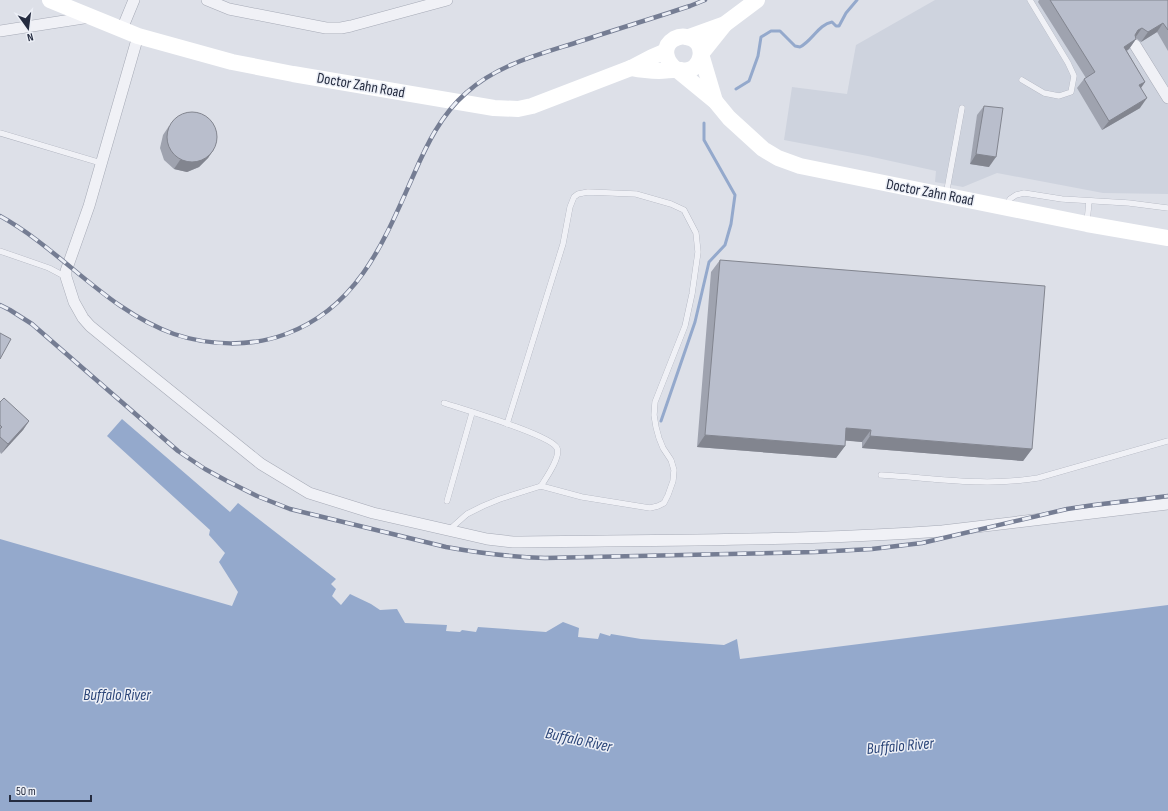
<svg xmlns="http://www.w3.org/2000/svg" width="1168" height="811" font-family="'Sofia Sans Condensed',sans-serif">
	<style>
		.built { fill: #ced3de }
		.water { fill: #94a9cc }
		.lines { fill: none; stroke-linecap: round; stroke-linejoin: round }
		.stream { stroke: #94a9cc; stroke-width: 3 }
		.lane-casing { stroke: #a6aab6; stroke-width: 6 }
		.street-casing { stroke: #a6aab6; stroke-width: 12 }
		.lane { stroke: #f0f1f6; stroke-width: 5.5 }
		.street { stroke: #f0f1f6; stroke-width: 11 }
		.secondary { stroke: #fff; stroke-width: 16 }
		.rail-casing { stroke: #757d93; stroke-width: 4.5 }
		.rail { stroke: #eceff6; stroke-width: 3; stroke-dasharray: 9; stroke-linecap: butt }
		.wall { fill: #9fa3af }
		.shaded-wall { fill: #82858f }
		.building { fill: #b9becc; stroke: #82858f }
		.labels { text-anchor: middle; stroke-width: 3; stroke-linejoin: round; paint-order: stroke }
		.street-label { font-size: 15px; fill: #252c40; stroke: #eceff6 }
		.water-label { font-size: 16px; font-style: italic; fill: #2b4578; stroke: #eceff6 }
	</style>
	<rect width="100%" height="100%" fill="#dde0e8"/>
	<polygon class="built" points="935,0 1168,0 1168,194 1103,193 997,173 963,187 935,182 936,171 868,156 784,140 792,87 847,94 856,45"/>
	<polygon class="water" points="122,419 230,512 238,503 336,579 331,584 336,589 332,596 341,605 350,594 371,604 380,610 397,609 405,623 447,625 446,631 460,632 462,630 476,632 478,627 546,632 563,622 579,628 578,637 598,639 600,633 610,636 611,634 641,639 724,645 737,639 740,659 1168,605 1168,811 0,811 0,539 232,606 238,592 219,562 225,553 209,535 210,530 107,436"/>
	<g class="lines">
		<g class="stream">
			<path d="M736 89 749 81 758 56 761 37 771 31H780L795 46 800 47C812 41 819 24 832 22L836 26H839L846 13 857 0"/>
			<polyline points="661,421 695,322 709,262 725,245 731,224 735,195 704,140 704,123"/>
		</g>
		<g class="lane-casing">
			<g id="lane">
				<polyline points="1022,80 1044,93 1059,96 1071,92 1074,76 1068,63 1030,0"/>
				<polyline points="0,133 101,163"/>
				<polyline points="946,195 962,108"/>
				<polyline points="1006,207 1010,199 1016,195 1024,193 1062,199 1129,203 1168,208"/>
				<polyline points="1087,223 1089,201"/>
				<polyline points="0,251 49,268 66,277"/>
				<path d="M444 403C462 409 551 435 557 448 561 457 546 478 541 486"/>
				<path d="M881 475C936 478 983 487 1038 478L1168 441"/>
				<polyline points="447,501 472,413"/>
				<polyline points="449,530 467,514 483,506 500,499 541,486 582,497 650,508 658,506 664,503 668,495 673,481 674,470 671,460 663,448 659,438 656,427 654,415 655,402 685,326 692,294 698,252 696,233 684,210 671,204 636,194 588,192 578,194 574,197 570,207 563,244 507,424"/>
			</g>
		</g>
		<g class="street-casing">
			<g id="street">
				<polyline points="207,0 229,9 326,28 341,28 351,26 447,0"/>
				<polyline points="122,29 134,0"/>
				<polyline points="0,31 90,17"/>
				<path d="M138 36 89 206 66 271V277L74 302 83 318 90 326 112 344 261 464 309 493 373 513 487 539 513 542C655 540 800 541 942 531L1168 504"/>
				<polyline points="1135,45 1168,98"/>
			</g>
		</g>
		<use href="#lane" class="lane"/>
		<use href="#street" class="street"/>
		<g class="secondary">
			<polyline points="50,0 138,36 232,62 293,74 494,108 518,109 532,106 631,68 652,57 666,51"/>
			<polyline points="689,37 725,24 757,0"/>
			<path d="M631 68C641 70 650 71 659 71 667 71 673 69 681 70 703 75 709 39 686 37 682 36 678 37 674 39 661 47 666 62 676 69L715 101 729 118 763 149 778 158 800 166 1087 224 1168 238"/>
			<polyline points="715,101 701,54 725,24"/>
		</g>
		<g class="rail-casing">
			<g id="rail">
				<path d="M0 216C62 250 106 310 174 334 210 346 251 347 286 334 359 307 385 239 414 174 427 144 441 115 466 93 498 64 541 54 581 41 617 29 654 18 690 6L705 0"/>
				<path d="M0 305 10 310 32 324 178 451 205 469 227 481 257 496 290 509 446 547C479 553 511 557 545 558L815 552 872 549 922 543 1067 509 1094 505 1168 496"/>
			</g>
		</g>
		<use href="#rail" class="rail"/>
	</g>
	<g class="wall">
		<polygon points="1039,0 1168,0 1168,51 1157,32 1141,42 1136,38 1136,39 1129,49 1127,51 1145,82 1141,88 1140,108 1102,130 1077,88 1084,79 1086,78 1038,2"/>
		<polygon points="984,106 989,167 970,164 977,115"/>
		<polygon points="169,126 214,149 208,158 199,167 187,172 174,169 164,160 160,148 163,135"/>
		<polygon points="720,260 1032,449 1023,461 862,448 862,442 845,440 845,446 836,458 697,447 711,272"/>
		<polygon points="0,402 29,421 23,430 1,454 0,452"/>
	</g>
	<g class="shaded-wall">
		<polygon points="1163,23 1157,32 1141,42 1148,32"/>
		<polygon points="1142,28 1135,38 1131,39 1138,30"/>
		<polygon points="1136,39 1129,49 1117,56 1124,47"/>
		<polygon points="1145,82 1138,92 1139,85"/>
		<polygon points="1147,98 1140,108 1102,130 1109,121"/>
		<polygon points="214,149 208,158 199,167 187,172 174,169 180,160"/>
		<polygon points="976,154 996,157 989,167 970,164"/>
		<polygon points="29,421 23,430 1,454 8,444"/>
		<polygon points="846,428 871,430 862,442 838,440"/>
		<polygon points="705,435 845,446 836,458 697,447"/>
		<polygon points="870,436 1032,449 1023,461 862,448"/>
	</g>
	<g class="building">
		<polygon points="1050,0 1168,0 1168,30 1163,23 1148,32 1142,28 1138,30 1135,35 1136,39 1124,47 1145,82 1139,85 1147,98 1109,121 1084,79 1095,72"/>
		<polygon points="984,106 1003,108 996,157 976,154"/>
		<circle cx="192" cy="137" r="25"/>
		<polygon points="720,260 1045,286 1032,449 870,436 871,430 846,428 845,446 705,435"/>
		<polygon points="0,333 11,339 0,359"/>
		<polygon points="4,398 29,421 8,444 0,437 0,429 2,427 0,425 0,402"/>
	</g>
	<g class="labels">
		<g class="street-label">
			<text transform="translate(361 85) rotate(10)" y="5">Doctor Zahn Road</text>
			<text transform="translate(930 192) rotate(11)" y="5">Doctor Zahn Road</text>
		</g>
		<g class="water-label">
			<text x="117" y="700">Buffalo River</text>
			<text transform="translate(579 739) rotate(12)" y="6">Buffalo River</text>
			<text transform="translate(900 745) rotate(-5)" y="6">Buffalo River</text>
		</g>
	</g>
	<g transform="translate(28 28) rotate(166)" stroke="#eceff6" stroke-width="3" paint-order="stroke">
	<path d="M0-3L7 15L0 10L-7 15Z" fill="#252c40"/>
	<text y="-6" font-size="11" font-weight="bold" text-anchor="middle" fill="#252c40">N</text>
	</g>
	<path d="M10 795v6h81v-6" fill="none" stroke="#252c40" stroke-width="2"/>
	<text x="16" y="795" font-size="12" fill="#252c40" stroke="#eceff6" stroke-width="3" paint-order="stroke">50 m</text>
</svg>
